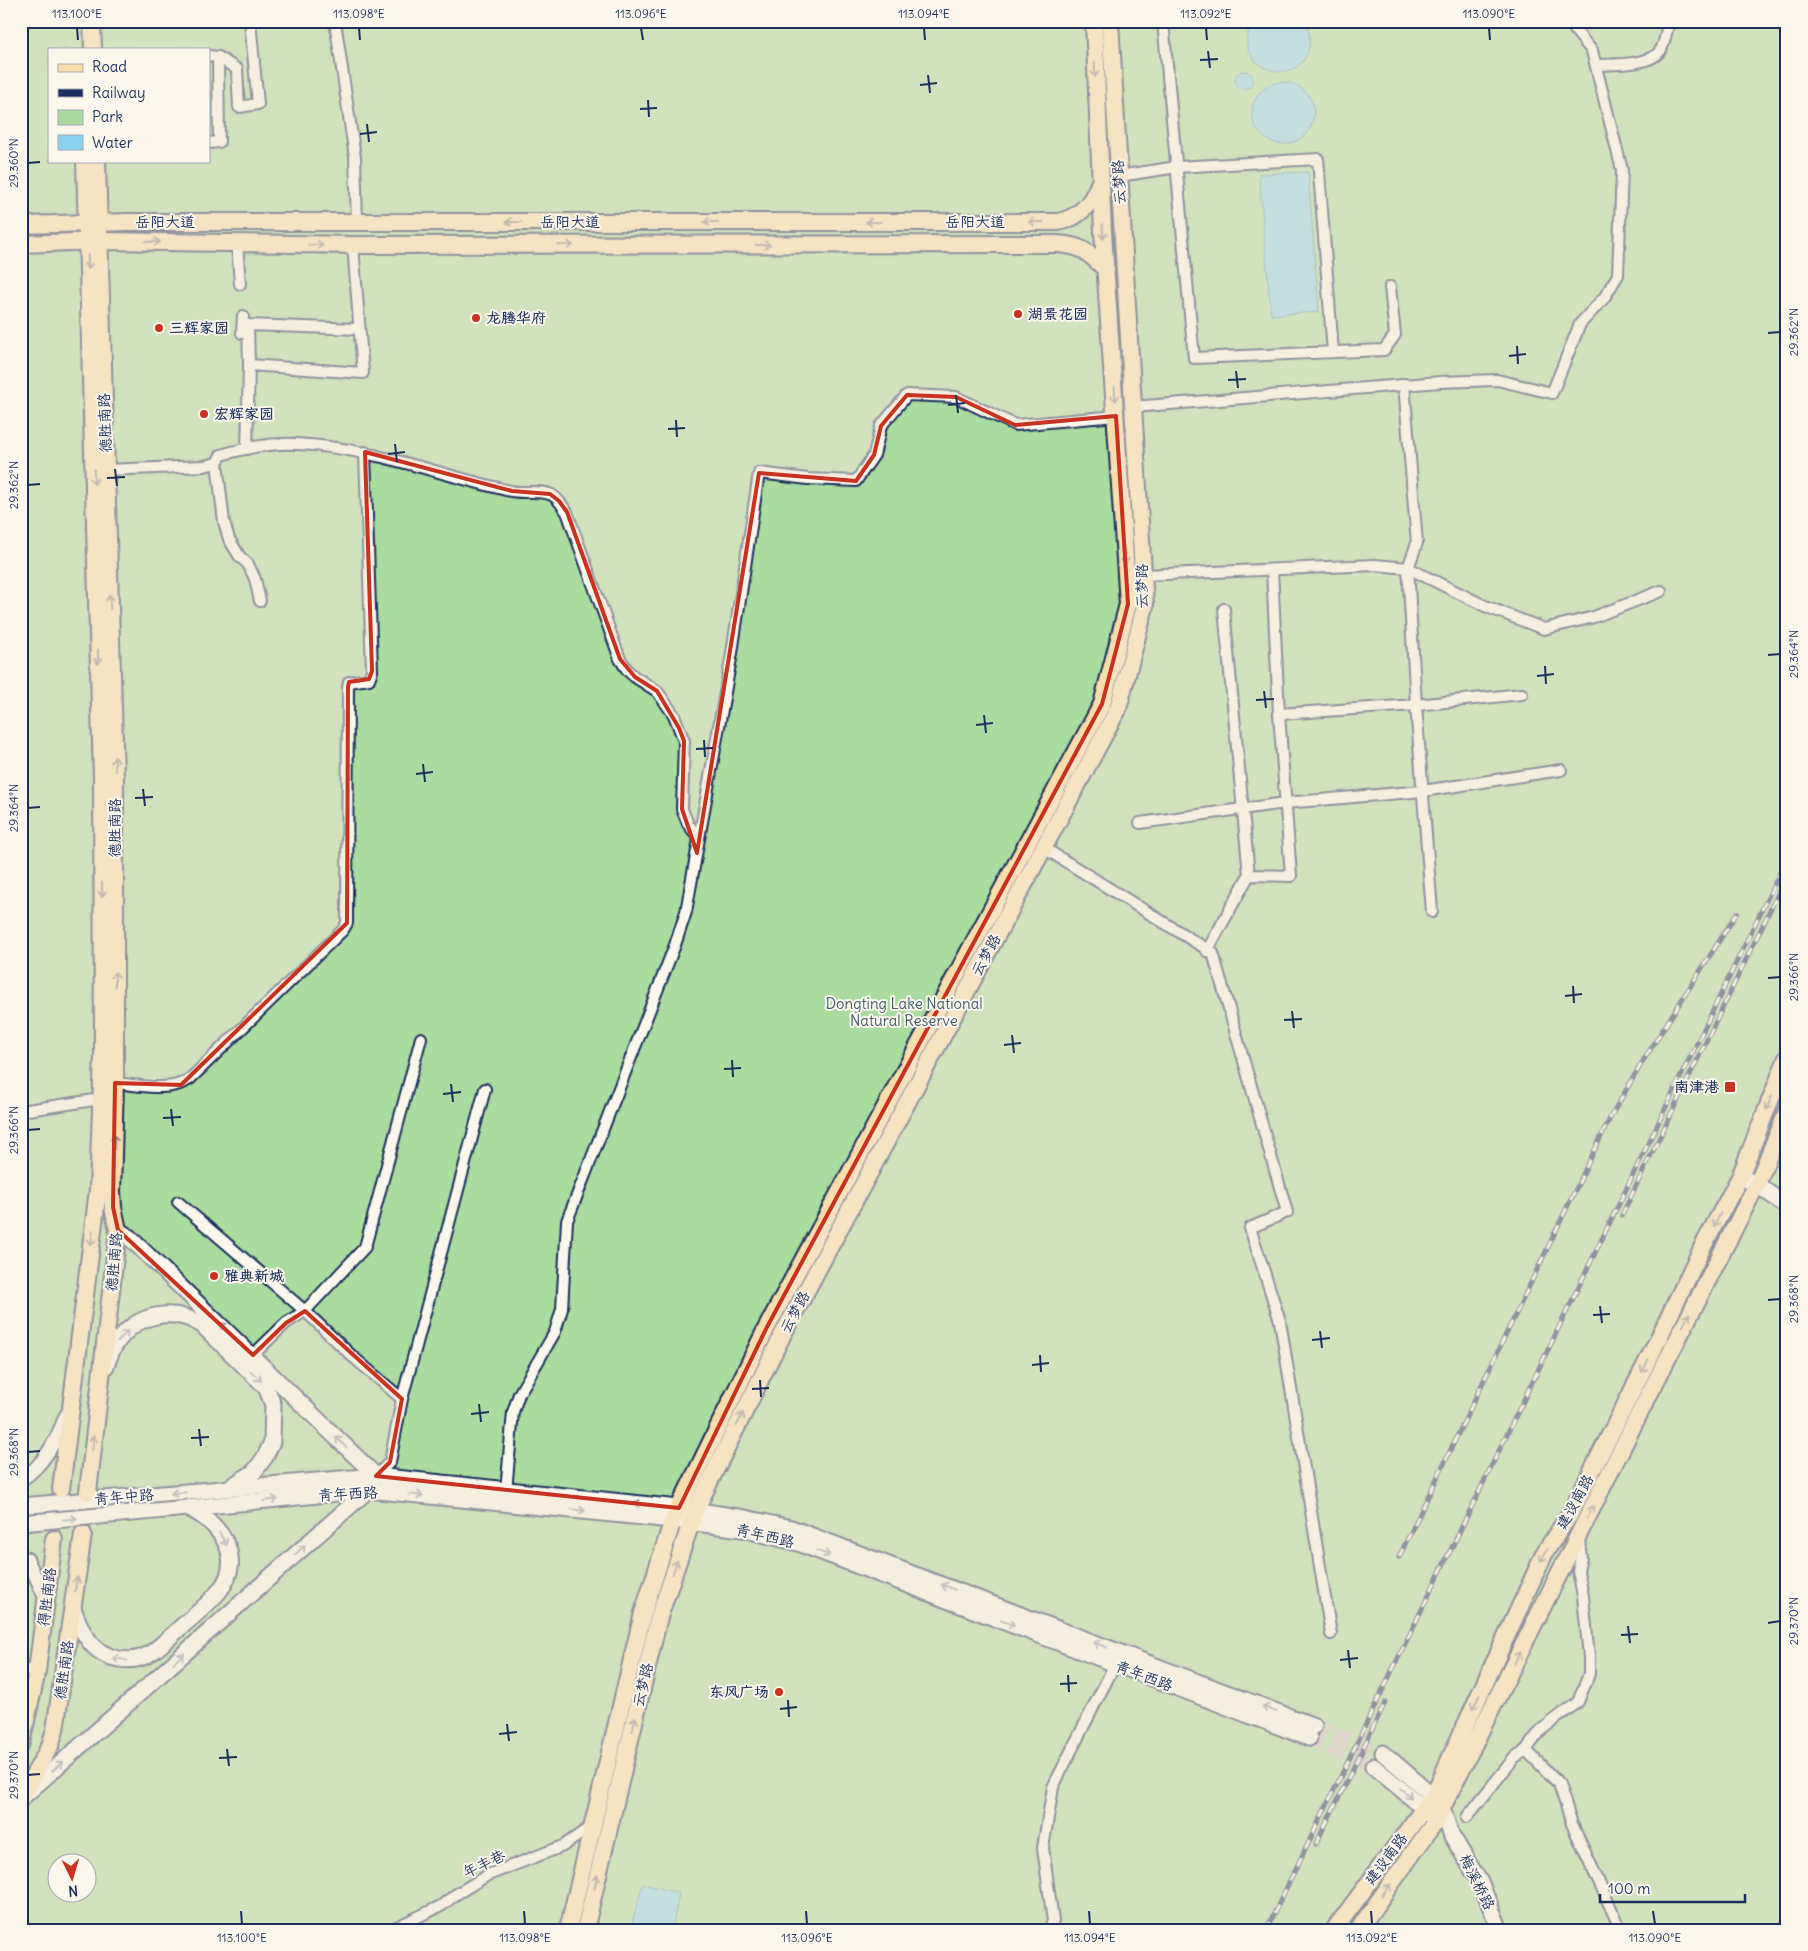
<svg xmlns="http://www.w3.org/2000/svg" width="1808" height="1951" font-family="Delius,'LXGW WenKai TC',sans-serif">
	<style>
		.park { fill: #a9dc9e; stroke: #62867e; fill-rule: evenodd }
		.water { fill: #8bd3ec; stroke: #5e91b3 }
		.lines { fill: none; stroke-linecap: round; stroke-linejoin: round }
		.secondary-tunnel { stroke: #c7c3be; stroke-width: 15; stroke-dasharray: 15 8; stroke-linecap: butt }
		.minor-casing { stroke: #1b2f5e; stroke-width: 14 }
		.tertiary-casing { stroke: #1b2f5e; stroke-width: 16 }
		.secondary-casing { stroke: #1b2f5e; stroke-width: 19 }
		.primary-casing { stroke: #1b2f5e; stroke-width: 20 }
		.minor { stroke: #fbf7ec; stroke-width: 10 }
		.tertiary { stroke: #fbf7ec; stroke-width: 12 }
		.secondary { stroke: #fbf7ec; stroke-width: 15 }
		.primary { stroke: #fbddab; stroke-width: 16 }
		.rail-casing { stroke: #1b2f5e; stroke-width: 5 }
		.rail { stroke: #fbf7ec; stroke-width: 3; stroke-dasharray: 9; stroke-linecap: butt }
		.secondary-bridge-casing { stroke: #1b2f5e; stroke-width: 19; stroke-linecap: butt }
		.secondary-bridge { stroke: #fbf7ec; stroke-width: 15 }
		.oneway { stroke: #8b8684 }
		.oneway2 { stroke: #8b93a5 }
		.marked { fill: none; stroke: #c8321e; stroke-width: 4; stroke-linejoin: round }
		.ticks { fill: none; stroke: #1b2f5e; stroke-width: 2 }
		.poi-dot { fill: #c8321e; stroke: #fbf7ec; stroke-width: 2 }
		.labels { text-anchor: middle; stroke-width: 4; stroke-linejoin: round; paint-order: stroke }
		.street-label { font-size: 15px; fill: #1b2f5e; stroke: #fbf7ec }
		.poi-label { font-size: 15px; font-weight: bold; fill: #1b2f5e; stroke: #fbf7ec; text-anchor: start }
		.park-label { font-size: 15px; fill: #3e5a6e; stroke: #fbf7ec }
		.neatline { fill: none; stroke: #1b2f5e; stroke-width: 2 }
		.ticks-label { font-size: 12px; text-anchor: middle; fill: #1b2f5e }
	</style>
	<rect width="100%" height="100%" fill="#f2e8d6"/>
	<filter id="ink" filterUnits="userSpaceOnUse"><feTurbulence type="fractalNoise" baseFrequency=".02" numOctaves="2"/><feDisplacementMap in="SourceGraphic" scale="10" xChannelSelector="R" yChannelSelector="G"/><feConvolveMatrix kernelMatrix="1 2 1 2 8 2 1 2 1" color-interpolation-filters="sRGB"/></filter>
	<g filter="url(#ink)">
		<path class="park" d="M21 21H1787V1930H21ZM49 49H209V161H49ZM58 1864H88V1894H58Z"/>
		<g class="water">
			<path d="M1253 21H1304C1309 29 1311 37 1309 47 1300 93 1226 68 1253 21Z"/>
			<circle cx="1244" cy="80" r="9"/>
			<circle cx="1283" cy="113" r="31"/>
			<polygon points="1308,172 1319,312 1271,315 1259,174"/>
			<polygon points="643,1884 679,1893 672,1930 630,1930"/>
		</g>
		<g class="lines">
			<g class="secondary-tunnel">
				<polyline points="1314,1726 1383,1753"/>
				<polyline points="1309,1738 1373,1766"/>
			</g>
			<g class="minor-casing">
				<g id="minor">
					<polyline points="335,21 355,157 357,222"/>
					<polyline points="1163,21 1194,358 1384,350 1395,335 1390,287"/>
					<polyline points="209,56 218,57 219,142 209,143"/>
					<polyline points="218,57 237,69 239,107 258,104 250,21"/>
					<path d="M1596 65C1613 64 1649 66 1660 51 1666 43 1665 30 1670 21"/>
					<polyline points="1119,176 1177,167 1318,159 1333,352"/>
					<polyline points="237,244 240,284"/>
					<polyline points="242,333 243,316"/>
					<polyline points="249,365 248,325 359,329"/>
					<polyline points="1404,384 1417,543 1408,568 1416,705 1432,912"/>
					<polyline points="1133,407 1440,382 1497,380 1552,393 1580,324 1604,298 1618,275 1622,170 1592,51 1575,30 1572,21"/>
					<polyline points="247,449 249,365 363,373 353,245"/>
					<polyline points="217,463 224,522 229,539 240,557 248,564 255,579 260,601"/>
					<path d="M106 470 204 466 217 463 221 455C245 448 272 443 296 444 370 447 439 475 511 491 523 494 540 489 552 495 559 499 562 506 567 512L620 659 628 671 635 677 657 691 674 715 684 741 682 809 688 824 699 838"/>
					<polyline points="1143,575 1375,565 1408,568 1485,606 1544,629 1594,617 1661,591"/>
					<polyline points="1224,609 1249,875"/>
					<polyline points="1279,714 1416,705 1522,694"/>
					<polyline points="1140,823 1285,803 1423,791 1561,770"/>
					<polyline points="1044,848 1213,953 1287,1212 1250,1228 1280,1321 1331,1634"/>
					<polyline points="1207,951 1249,875 1291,876 1279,714 1272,570"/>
					<path d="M115 1083C139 1085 170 1093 190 1079L343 930 347 923 348 687 349 682 369 679 372 671 365 452"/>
					<polyline points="21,1111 101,1099"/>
					<polyline points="178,1202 305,1311 352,1356 402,1399"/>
					<polyline points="253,1355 286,1323 305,1311 365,1247 421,1038"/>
					<polyline points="376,1476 390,1462 402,1399 485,1089"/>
					<polyline points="506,1491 513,1412 519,1394 555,1332 562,1309 567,1221 675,945 686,912 732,653 759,473 808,479 856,481 874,455 881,426 907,395 956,397 1015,425 1116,416"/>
					<polyline points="21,1669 37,1671"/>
					<polyline points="1526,1750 1541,1730 1578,1702 1589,1674 1589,1657 1583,1596 1578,1571 1581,1558 1579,1539"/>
					<polyline points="1467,1817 1515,1757 1526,1750 1559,1784 1572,1824 1621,1930"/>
					<polyline points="390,1930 441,1906 455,1895 488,1875 563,1846 592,1826"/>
					<polyline points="1049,1930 1053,1921 1043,1848 1053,1787 1115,1664"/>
					<polyline points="1781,1930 1787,1928"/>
				</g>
			</g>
			<g class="tertiary-casing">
				<g id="tertiary">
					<path d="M21 1480C45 1464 56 1441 66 1415"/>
					<polyline points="21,1556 27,1559 46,1599"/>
				</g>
			</g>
			<g class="secondary-casing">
				<g id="secondary">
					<polyline points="1740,1177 1757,1184 1787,1207"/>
					<polyline points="118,1230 129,1237 376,1476"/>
					<path d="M106 1366C109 1357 112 1348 118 1341 138 1313 174 1307 202 1325L266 1387 273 1405 272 1442 265 1457 254 1472 230 1487"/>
					<polyline points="21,1506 376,1476 679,1508 745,1518 791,1528 1314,1726"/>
					<polyline points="188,1508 368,1490 673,1520 742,1529 798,1543 1309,1738"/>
					<path d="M73 1608C77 1620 82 1632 90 1642 104 1660 133 1666 152 1652 162 1645 171 1636 181 1627 194 1616 209 1604 220 1590 246 1557 219 1522 188 1508"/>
					<polyline points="1383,1753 1433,1796 1442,1809 1452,1836 1481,1884 1500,1930"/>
					<polyline points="1373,1766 1425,1809 1431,1816"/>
					<polyline points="24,1796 368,1490"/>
				</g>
			</g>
			<g class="primary-casing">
				<g id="primary">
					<polyline points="92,21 93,49"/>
					<path d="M21 225 128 222H1058C1079 218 1092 203 1099 184"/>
					<path d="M21 244 100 241 353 245 1057 244C1085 246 1086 252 1106 269"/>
					<polyline points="61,1489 98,1190 103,1054 102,779 85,161"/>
					<polyline points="88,1492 118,1230 113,1207 112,1191 115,1083 115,776 97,161"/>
					<polyline points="21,1743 37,1671 54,1539"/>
					<polyline points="21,1798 50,1746 55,1730 83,1534"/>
					<polyline points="568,1930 643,1613 673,1520 767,1327 1102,704 1128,604 1103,233 1094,21"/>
					<polyline points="585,1930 659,1617 695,1511 783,1334 1118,709 1145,606 1110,21"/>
					<polyline points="1334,1930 1433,1796 1545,1552 1570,1514 1651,1354 1703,1246 1740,1177 1787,1058"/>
					<polyline points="1358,1930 1435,1822 1637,1418 1757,1184 1787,1112"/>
				</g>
			</g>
			<use href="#minor" class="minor"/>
			<use href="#tertiary" class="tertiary"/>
			<use href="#secondary" class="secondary"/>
			<use href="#primary" class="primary"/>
			<g class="rail-casing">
				<g id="rail">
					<polyline points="1622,1215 1787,875"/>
					<polyline points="1399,1557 1611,1116 1643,1061 1737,913"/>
					<polyline points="1316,1844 1385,1703"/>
					<polyline points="1266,1930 1787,858"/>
				</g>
			</g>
			<use href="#rail" class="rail"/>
			<g class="secondary-bridge-casing">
				<polyline id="secondary-bridge" points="21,1523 188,1508"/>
			</g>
			<use href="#secondary-bridge" class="secondary-bridge"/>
		</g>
		<defs><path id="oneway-shaft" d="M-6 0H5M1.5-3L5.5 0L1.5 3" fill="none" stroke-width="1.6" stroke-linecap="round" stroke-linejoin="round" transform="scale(1.25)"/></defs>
		<g class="oneway">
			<use href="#oneway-shaft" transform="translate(1095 70) rotate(88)"/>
			<use href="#oneway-shaft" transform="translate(513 222) rotate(-180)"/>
			<use href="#oneway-shaft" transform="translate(711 222) rotate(-180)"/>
			<use href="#oneway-shaft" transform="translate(873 222) rotate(-180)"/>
			<use href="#oneway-shaft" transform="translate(1036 222) rotate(-180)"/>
			<use href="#oneway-shaft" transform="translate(1103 232) rotate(86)"/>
			<use href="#oneway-shaft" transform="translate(153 242) rotate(1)"/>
			<use href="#oneway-shaft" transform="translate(316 245) rotate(1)"/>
			<use href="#oneway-shaft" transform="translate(566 245)"/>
			<use href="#oneway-shaft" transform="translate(763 245)"/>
			<use href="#oneway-shaft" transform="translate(88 262) rotate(88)"/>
			<use href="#oneway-shaft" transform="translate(1115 394) rotate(86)"/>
			<use href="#oneway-shaft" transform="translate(94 477) rotate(89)"/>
			<use href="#oneway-shaft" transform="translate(1125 557) rotate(86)"/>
			<use href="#oneway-shaft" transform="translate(110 602) rotate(-92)"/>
			<use href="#oneway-shaft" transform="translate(98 657) rotate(89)"/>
			<use href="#oneway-shaft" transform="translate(115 764) rotate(-92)"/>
			<use href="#oneway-shaft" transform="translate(102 890) rotate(90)"/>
			<use href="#oneway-shaft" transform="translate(115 979) rotate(-90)"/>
			<use href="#oneway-shaft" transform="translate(1769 1103) rotate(112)"/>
			<use href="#oneway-shaft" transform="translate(114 1142) rotate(-88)"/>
			<use href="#oneway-shaft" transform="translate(1717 1220) rotate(118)"/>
			<use href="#oneway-shaft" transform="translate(92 1238) rotate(97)"/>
			<use href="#oneway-shaft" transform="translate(1686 1320) rotate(-63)"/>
			<use href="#oneway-shaft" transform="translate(1645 1366) rotate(117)"/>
			<use href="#oneway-shaft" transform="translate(740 1419) rotate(-64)"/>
			<use href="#oneway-shaft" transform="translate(93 1443) rotate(-84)"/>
			<use href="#oneway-shaft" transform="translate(1590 1512) rotate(-64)"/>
			<use href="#oneway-shaft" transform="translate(1544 1555) rotate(118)"/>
			<use href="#oneway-shaft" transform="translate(675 1567) rotate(-72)"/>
			<use href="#oneway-shaft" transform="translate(76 1584) rotate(-82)"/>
			<use href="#oneway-shaft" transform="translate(1517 1658) rotate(-64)"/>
			<use href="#oneway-shaft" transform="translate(1476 1702) rotate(115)"/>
			<use href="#oneway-shaft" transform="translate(634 1724) rotate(-77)"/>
			<use href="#oneway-shaft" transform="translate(596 1882) rotate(-77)"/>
			<use href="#oneway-shaft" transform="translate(1386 1890) rotate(-54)"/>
		</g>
		<g class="oneway2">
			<use href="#oneway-shaft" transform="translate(225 1328) rotate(-136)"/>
			<use href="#oneway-shaft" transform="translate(123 1336) rotate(-46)"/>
			<use href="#oneway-shaft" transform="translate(256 1376) rotate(43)"/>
			<use href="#oneway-shaft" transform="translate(341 1442) rotate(-136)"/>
			<use href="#oneway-shaft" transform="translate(178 1493) rotate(175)"/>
			<use href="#oneway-shaft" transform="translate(416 1495) rotate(6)"/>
			<use href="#oneway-shaft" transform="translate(271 1500) rotate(-6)"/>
			<use href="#oneway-shaft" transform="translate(641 1504) rotate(-174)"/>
			<use href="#oneway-shaft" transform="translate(578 1510) rotate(6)"/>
			<use href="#oneway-shaft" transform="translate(70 1519) rotate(-5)"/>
			<use href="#oneway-shaft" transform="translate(223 1539) rotate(60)"/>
			<use href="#oneway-shaft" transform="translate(300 1550) rotate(-42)"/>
			<use href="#oneway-shaft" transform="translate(823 1553) rotate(21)"/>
			<use href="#oneway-shaft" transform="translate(948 1587) rotate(-159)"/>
			<use href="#oneway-shaft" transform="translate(1008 1623) rotate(21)"/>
			<use href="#oneway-shaft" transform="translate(1100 1645) rotate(-159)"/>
			<use href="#oneway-shaft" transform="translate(179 1658) rotate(-42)"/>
			<use href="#oneway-shaft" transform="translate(120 1659) rotate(-169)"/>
			<use href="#oneway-shaft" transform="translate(1269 1709) rotate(-159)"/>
			<use href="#oneway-shaft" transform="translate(58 1766) rotate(-42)"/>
			<use href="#oneway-shaft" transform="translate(1406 1793) rotate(39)"/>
		</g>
	</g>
	<path d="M0 0H1808V1951H0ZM907 395 956 397 1015 425 1116 416 1128 604 1102 704 767 1327 679 1508 376 1476 390 1462 402 1399 305 1311 286 1323 253 1355 118 1230 113 1207 115 1083 181 1085 347 923 348 687 349 682 369 679 372 671 365 452 512 491 550 494 559 501 567 512 620 659 635 677 657 691 679 728 684 741 682 809 697 853 759 473 856 481 874 455 881 426Z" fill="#f2e8d6" fill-opacity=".55" fill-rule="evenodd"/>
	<path class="marked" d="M907 395 956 397 1015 425 1116 416 1128 604 1102 704 767 1327 679 1508 376 1476 390 1462 402 1399 305 1311 286 1323 253 1355 118 1230 113 1207 115 1083 181 1085 347 923 348 687 349 682 369 679 372 671 365 452 512 491 550 494 559 501 567 512 620 659 635 677 657 691 679 728 684 741 682 809 697 853 759 473 856 481 874 455 881 426Z"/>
	<path class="ticks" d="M77 28 78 40M359 28 360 40M641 28 643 40M924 28 925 40M1206 28 1207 40M1489 28 1490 40M1208 51 1210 68M1200 60 1218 59M928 75 930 93M920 85 937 83M648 100 649 117M640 109 657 108M367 124 369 142M360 134 377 132M28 163 40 162M1768 333 1780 332M1517 346 1518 364M1509 356 1526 354M1236 371 1238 388M1228 380 1246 379M956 395 958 413M948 405 965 403M676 420 677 437M668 429 685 428M395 444 397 462M388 454 405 452M115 469 117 486M107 478 125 477M28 485 40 484M1768 655 1780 654M1545 666 1546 684M1537 676 1554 674M1264 691 1266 708M1256 700 1274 699M984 715 986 733M976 725 993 723M704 740 705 757M696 749 713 748M423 764 425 782M416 774 433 772M143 789 145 806M135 798 153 797M28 808 40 807M1768 978 1780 977M1573 986 1574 1003M1565 996 1582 994M1292 1011 1294 1028M1284 1020 1302 1019M1012 1035 1014 1053M1004 1045 1021 1043M732 1060 733 1077M724 1069 741 1068M451 1084 453 1102M443 1094 461 1092M171 1109 173 1126M163 1118 181 1117M28 1130 40 1129M1768 1300 1780 1299M1600 1306 1602 1323M1593 1315 1610 1314M1320 1331 1322 1348M1312 1340 1330 1338M1040 1355 1041 1372M1032 1365 1049 1363M760 1380 761 1397M752 1389 769 1388M479 1404 481 1422M471 1414 489 1412M199 1429 201 1446M191 1438 209 1437M28 1452 40 1451M1768 1623 1780 1621M1628 1626 1630 1643M1621 1635 1638 1634M1348 1650 1350 1668M1340 1660 1358 1658M1068 1675 1069 1692M1060 1684 1077 1683M788 1700 789 1717M780 1709 797 1707M507 1724 509 1741M499 1734 517 1732M227 1749 229 1766M219 1758 237 1757M28 1775 40 1774M241 1911 242 1924M524 1911 525 1924M806 1911 807 1924M1089 1911 1090 1924M1371 1911 1372 1924M1653 1911 1655 1924"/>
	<g class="poi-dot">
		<circle cx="1018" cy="314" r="5"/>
		<circle cx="476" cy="318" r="5"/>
		<circle cx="159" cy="328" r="5"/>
		<circle cx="204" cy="414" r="5"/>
		<rect x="1724" y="1081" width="12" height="12" rx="2.5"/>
		<circle cx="214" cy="1276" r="5"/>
		<circle cx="779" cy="1692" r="5"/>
	</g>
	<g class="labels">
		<g class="street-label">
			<text transform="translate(1119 182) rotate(-93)" y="5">云梦路</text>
			<text x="165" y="227">岳阳大道</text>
			<text x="570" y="227">岳阳大道</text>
			<text x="975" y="227">岳阳大道</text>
			<text transform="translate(105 423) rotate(-92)" y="5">德胜南路</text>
			<text transform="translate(1142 586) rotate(-90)" y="5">云梦路</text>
			<text transform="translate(115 828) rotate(-90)" y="5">德胜南路</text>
			<text transform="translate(986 955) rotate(-62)" y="5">云梦路</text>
			<text transform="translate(114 1262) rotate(-85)" y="5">德胜南路</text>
			<text transform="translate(795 1312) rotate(-62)" y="5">云梦路</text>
			<text transform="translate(348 1494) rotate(-3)" y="5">青年西路</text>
			<text transform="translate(124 1497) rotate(-5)" y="5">青年中路</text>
			<text transform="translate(1575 1502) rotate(-61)" y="5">建设南路</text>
			<text transform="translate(765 1536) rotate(13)" y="5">青年西路</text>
			<text transform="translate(47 1597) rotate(-83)" y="5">得胜南路</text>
			<text transform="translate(64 1670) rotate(-82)" y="5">德胜南路</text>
			<text transform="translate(1144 1676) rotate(21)" y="5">青年西路</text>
			<text transform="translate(643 1685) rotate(-77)" y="5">云梦路</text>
			<text transform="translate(1386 1859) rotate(-53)" y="5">建设南路</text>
			<text transform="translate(484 1864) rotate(-26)" y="5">年丰巷</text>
			<text transform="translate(1477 1882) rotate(63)" y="5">梅溪桥路</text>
		</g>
		<g class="poi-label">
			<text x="1028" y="319">湖景花园</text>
			<text x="486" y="323">龙腾华府</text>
			<text x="169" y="333">三辉家园</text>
			<text x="214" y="419">宏辉家园</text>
			<text x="1719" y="1092" text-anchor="end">南津港</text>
			<text x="224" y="1281">雅典新城</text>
			<text x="769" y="1697" text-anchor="end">东风广场</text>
		</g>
		<g class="park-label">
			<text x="904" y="1009">Dongting Lake National<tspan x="904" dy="17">Natural Reserve</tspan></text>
		</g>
	</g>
	<rect width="1808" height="1951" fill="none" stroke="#fbf7ec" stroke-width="55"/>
	<rect x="48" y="48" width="162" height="115" fill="#fbf7ec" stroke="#a1a7b3"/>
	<rect x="58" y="64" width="25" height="8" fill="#fbddab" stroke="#a1a7b3"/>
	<text x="92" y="72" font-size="15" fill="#1b2f5e">Road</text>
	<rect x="58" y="89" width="25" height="8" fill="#1b2f5e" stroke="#a1a7b3"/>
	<text x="92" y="98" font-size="15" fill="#1b2f5e">Railway</text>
	<rect x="58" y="110" width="25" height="15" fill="#a9dc9e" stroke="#a1a7b3"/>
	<text x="92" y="122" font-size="15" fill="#1b2f5e">Park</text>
	<rect x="58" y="135" width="25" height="15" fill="#8bd3ec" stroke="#a1a7b3"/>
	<text x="92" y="148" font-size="15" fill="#1b2f5e">Water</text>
	<g transform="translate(72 1878) rotate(175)"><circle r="24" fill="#fbf7ec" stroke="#a1a7b3"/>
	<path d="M0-4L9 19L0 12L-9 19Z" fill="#c8321e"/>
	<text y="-8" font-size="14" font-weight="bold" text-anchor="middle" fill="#1b2f5e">N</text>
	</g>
	<path d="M1600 1894v8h145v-8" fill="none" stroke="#1b2f5e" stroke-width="2.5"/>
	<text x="1608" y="1894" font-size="15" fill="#1b2f5e" stroke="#fbf7ec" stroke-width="4" paint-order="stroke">100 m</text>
	<rect x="28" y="28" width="1752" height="1896" class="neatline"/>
	<g class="ticks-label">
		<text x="77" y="18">113.100°E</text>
		<text x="359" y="18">113.098°E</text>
		<text x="641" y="18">113.096°E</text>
		<text x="924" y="18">113.094°E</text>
		<text x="1206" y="18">113.092°E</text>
		<text x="1489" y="18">113.090°E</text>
		<text transform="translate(14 163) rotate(-90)" y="4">29.360°N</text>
		<text transform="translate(1794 332) rotate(-90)" y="4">29.362°N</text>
		<text transform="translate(14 485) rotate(-90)" y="4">29.362°N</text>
		<text transform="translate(1794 654) rotate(-90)" y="4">29.364°N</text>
		<text transform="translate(14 808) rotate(-90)" y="4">29.364°N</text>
		<text transform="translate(1794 977) rotate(-90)" y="4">29.366°N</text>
		<text transform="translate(14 1130) rotate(-90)" y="4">29.366°N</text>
		<text transform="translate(1794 1299) rotate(-90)" y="4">29.368°N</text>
		<text transform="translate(14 1452) rotate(-90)" y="4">29.368°N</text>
		<text transform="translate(1794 1621) rotate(-90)" y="4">29.370°N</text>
		<text transform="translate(14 1775) rotate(-90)" y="4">29.370°N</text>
		<text x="242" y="1942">113.100°E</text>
		<text x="525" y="1942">113.098°E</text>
		<text x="807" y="1942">113.096°E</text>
		<text x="1090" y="1942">113.094°E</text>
		<text x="1372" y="1942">113.092°E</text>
		<text x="1655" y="1942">113.090°E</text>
	</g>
</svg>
